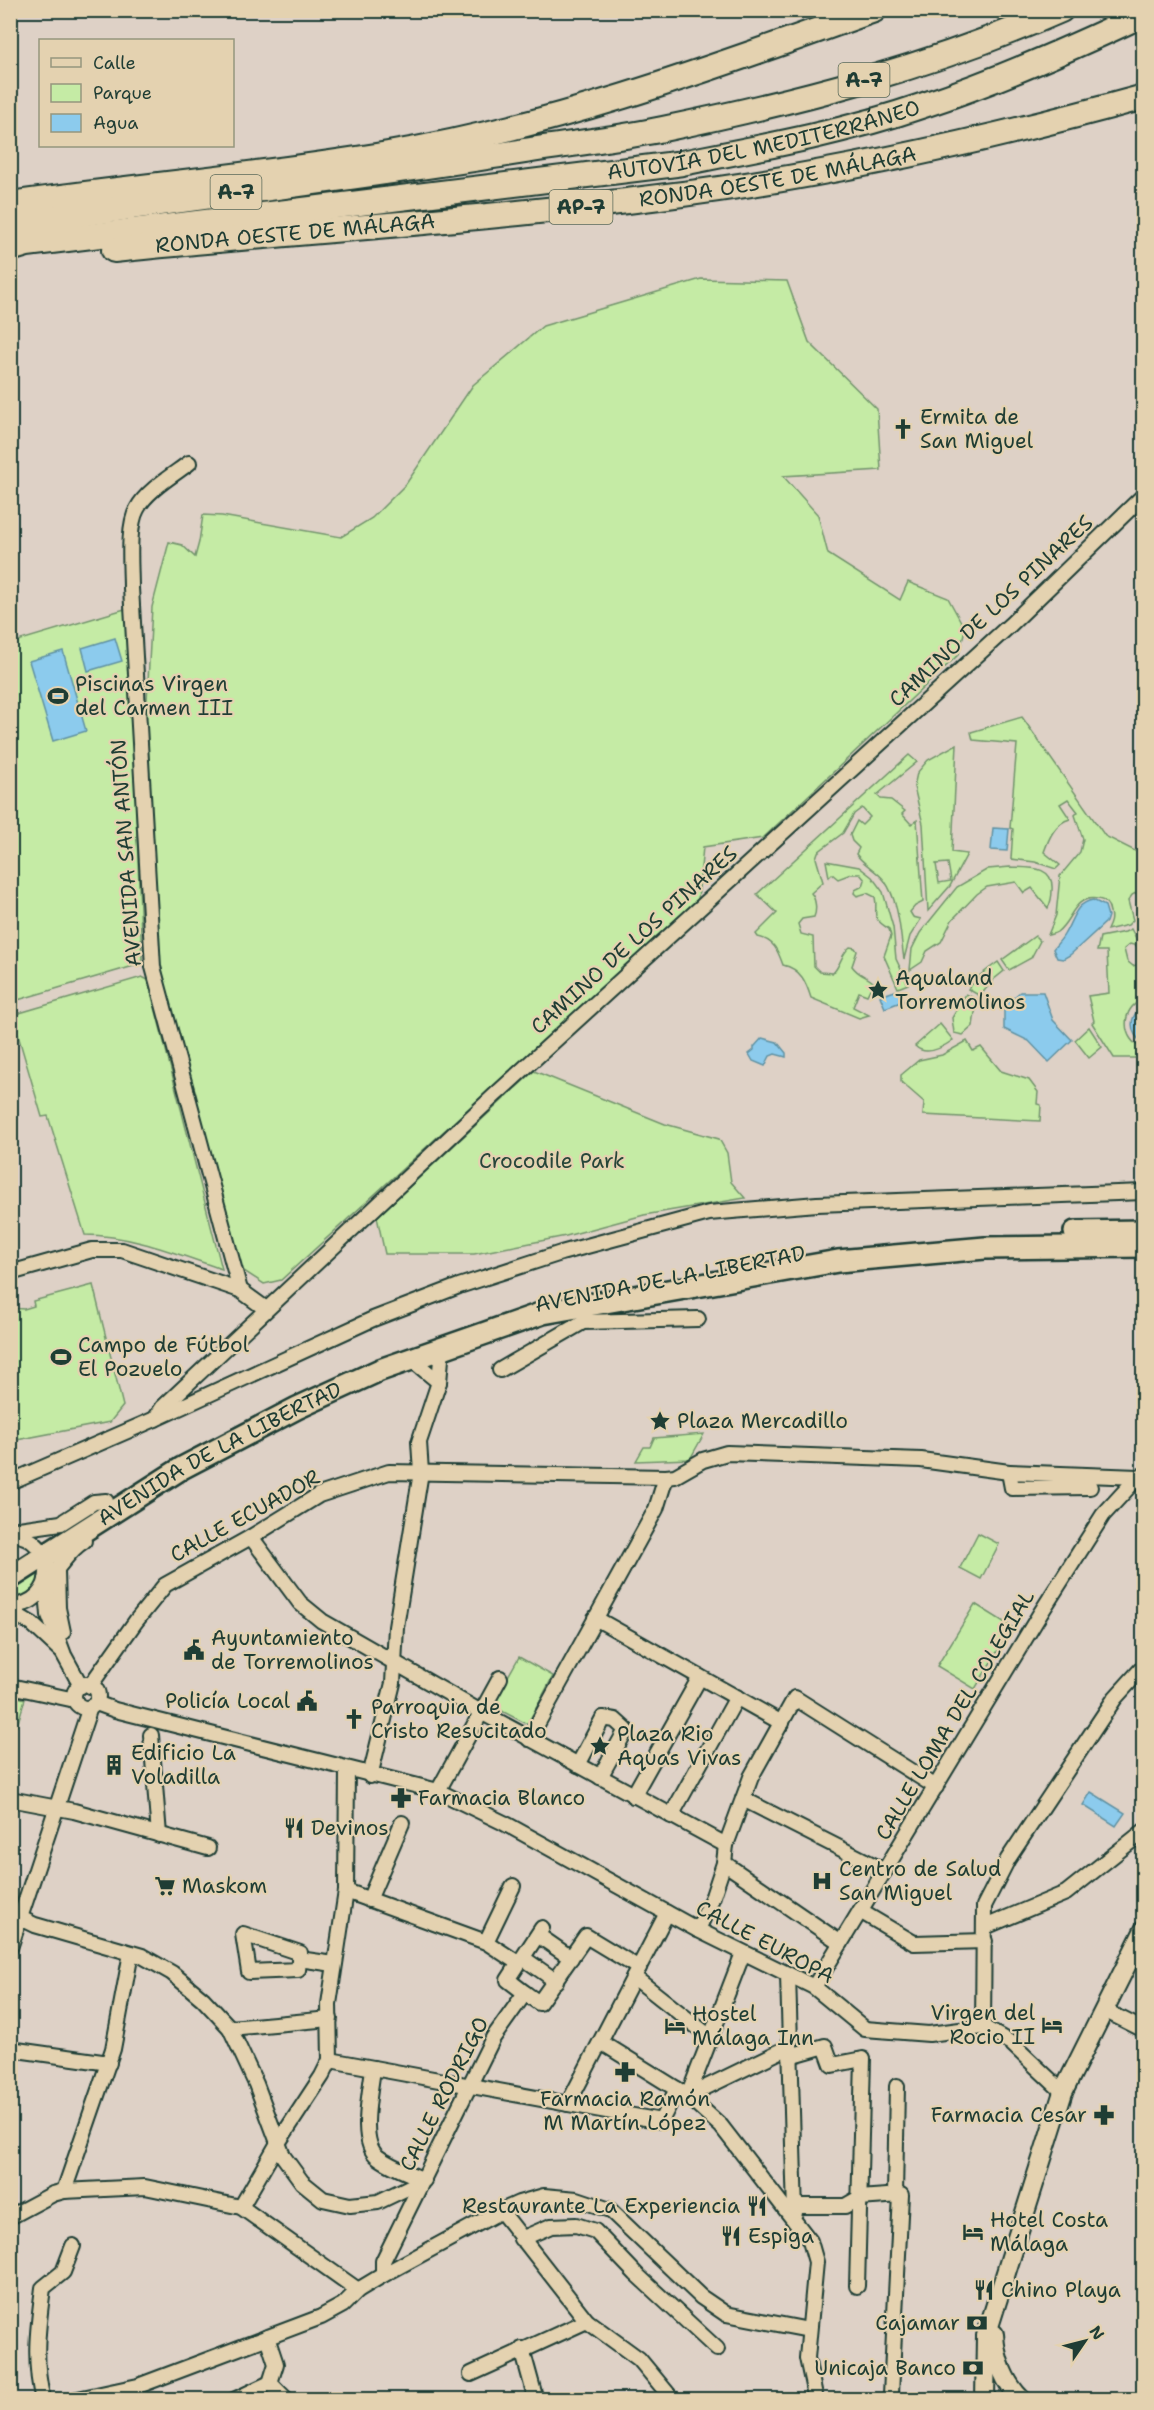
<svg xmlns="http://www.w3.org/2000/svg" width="1154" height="2410" font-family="'Shantell Sans',sans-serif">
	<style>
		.green { fill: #c5eba5; stroke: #72946c; stroke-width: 1.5; fill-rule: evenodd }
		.water { fill: #8ccbed; stroke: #6092a3; stroke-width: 1.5 }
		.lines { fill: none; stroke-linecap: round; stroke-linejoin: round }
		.street-casing { stroke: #1f3d34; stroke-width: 18 }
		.secondary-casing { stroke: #1f3d34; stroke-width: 22 }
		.primary-casing { stroke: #1f3d34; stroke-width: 26 }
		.highway-casing { stroke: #1f3d34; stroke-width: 28 }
		.street { stroke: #e4d2b0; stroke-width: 14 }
		.secondary { stroke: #e4d2b0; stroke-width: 18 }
		.primary { stroke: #e4d2b0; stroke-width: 21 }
		.highway { stroke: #e4d2b0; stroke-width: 24 }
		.labels { text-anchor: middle; stroke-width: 4.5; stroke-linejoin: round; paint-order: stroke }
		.shield { fill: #e4d2b0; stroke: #5a6a59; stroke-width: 1.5 }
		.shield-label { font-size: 20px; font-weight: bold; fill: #1f3d34 }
		.street-label { font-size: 21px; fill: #1f3d34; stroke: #e4d2b0 }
		.poi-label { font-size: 21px; fill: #1f3d34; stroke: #e4d2b0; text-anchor: start }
		.park-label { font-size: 21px; fill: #27463a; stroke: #e4d2b0 }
	</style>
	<rect width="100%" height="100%" fill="#ded1c6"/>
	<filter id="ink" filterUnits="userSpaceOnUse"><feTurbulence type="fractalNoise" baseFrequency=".0167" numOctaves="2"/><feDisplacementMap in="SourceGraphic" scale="12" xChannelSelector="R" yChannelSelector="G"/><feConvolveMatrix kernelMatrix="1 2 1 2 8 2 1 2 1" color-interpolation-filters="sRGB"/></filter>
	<g filter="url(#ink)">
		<g class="green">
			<polygon points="701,279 787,281 809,342 877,409 881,470 783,476 818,515 828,554 900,600 908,582 948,598 965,629 959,654 763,838 703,847 698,899 281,1280 264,1284 241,1269 158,970 146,719 152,607 169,542 182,545 195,557 199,542 203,515 222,516 341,537 372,518 406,484 473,385 543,326"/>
			<polygon points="128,608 142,960 137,965 11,1002 11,643"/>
			<path d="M1022 717 1105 836 1143 855V889L1132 895 1128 901 1133 920 1128 925 1107 930C1110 924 1112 919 1110 912 1109 905 1105 900 1098 899 1073 895 1073 920 1057 932 1054 934 1051 934 1048 935L1056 915 1060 876 1080 852 1083 839 1075 815 1078 812 1068 799 1060 804 1070 819C1055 823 1049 838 1044 852L1060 865 1056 869 1035 862 1011 859 1013 829 1010 828 1017 744 973 740 971 732Z"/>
			<path d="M957 744 952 852 967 854 950 886 928 911 923 824 914 787 917 773 928 760ZM948 863 951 881 939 883 936 864Z"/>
			<path d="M909 755 917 762 877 795 881 799 891 800 905 811 902 814 911 824 917 820 923 902 915 906 910 912 913 917 921 919 910 936 904 959C900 934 900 902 884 880 876 870 863 864 856 854L859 848 852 841 850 835 857 821 862 825 870 817 862 808 854 814 843 833 818 852 816 858 823 882 811 893C816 899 817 910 814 917L802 919 798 924 801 934 813 937 814 966 820 972 833 973C841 965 841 954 850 947L855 948 857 951 852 966C861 979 873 975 880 993L870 989 867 995 859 992 853 1007 869 1015 859 1018 811 998C806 982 801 969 783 965 778 951 774 940 758 937L756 934 777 913 757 894Z"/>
			<path d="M826 861 859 867 872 877 883 892 893 927 896 959 908 984 898 988 884 956 891 936 889 929C868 916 879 914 875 897L867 893 857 896 854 893 855 890 863 886 865 880 860 874H851L838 879 832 874 829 877Z"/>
			<path d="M1010 867C1029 868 1054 865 1052 890 1052 897 1051 902 1048 908L1032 888 1024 893 1016 882 987 887 977 894 952 920 941 942 927 951 922 962 910 970 912 949 920 933 957 887 988 869Z"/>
			<path d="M1131 929 1141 947 1130 944 1124 949 1127 961 1133 966 1140 964 1143 956V1000C1120 1007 1121 1041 1143 1048V1058H1114L1092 1023 1094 1021 1088 996 1109 993 1107 951H1097L1100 937 1125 932Z"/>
			<polygon points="1035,936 1040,941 1031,958 1009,970 1002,960"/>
			<polygon points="998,962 1004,971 993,980 980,996 968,989 979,976"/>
			<path d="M142 977 148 980 222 1269C177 1254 132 1235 85 1235L48 1116 42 1117 13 1018 16 1014Z"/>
			<polygon points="966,994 979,1001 975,1012 973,1026 963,1035 954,1033 952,1018"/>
			<path d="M940 1024 953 1040C942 1048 926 1057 915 1046Z"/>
			<polygon points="1089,1027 1102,1047 1089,1058 1075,1040"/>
			<polygon points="967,1041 973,1051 981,1047 1001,1071 1029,1080 1038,1092 1037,1104 1041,1105 1040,1121 923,1115 924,1102 901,1082 901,1075 919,1060 942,1055"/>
			<polygon points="534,1071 665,1124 719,1139 727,1153 731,1182 745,1198 644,1215 566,1236 474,1254 385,1254 377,1217"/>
			<polygon points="93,1285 123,1406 110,1422 11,1441 11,1308 24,1309 34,1306 33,1301"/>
			<polygon points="704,1434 690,1459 636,1461 644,1447 650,1447 654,1438"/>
			<polygon points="978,1533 999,1544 981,1579 960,1568"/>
			<path d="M41 1570C41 1590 28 1598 11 1601V1591Z"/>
			<polygon points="975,1604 1012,1627 975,1689 937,1666"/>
			<polygon points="519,1657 553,1676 528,1723 525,1723 496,1708 494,1701"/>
			<polygon points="11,1695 25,1699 17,1726 11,1725"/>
		</g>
		<g class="water">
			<polygon points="115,638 122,661 88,671 82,648"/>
			<polygon points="63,651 86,731 53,741 29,661"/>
			<polygon points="993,828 1009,829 1007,851 991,850"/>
			<path d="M1093 900 1105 906 1108 916 1106 922 1070 955 1063 959 1057 958 1053 949C1057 944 1062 939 1065 933 1073 920 1075 903 1093 900Z"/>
			<polygon points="898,990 903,1001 885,1008 880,996"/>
			<polygon points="1020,992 1043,992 1053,1020 1072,1040 1049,1062 1029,1041 1004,1029 1004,1006"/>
			<path d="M1143 1007V1043C1129 1033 1128 1016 1143 1007Z"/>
			<polygon points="762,1038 777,1042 786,1053 786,1057 775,1054 770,1056 765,1066 753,1061 749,1054 754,1050 754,1047"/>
			<polygon points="1091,1792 1125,1813 1116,1826 1083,1805"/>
		</g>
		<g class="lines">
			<g class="street-casing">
				<g id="street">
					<path d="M189 463C173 475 146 491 137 509 127 527 131 567 131 588L153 967 240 1290"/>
					<polyline points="10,1273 92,1250 122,1250 240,1290 266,1309"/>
					<polyline points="411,1359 439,1382"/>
					<polyline points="500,1370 583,1322 698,1319"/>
					<polyline points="155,1419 163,1407 495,1095 1010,625 1144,495"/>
					<polyline points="10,1482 155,1419 373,1319 459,1286 561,1253 709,1213 817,1204 1144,1192"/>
					<polyline points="1090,1487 1012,1488 1009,1472 1138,1477"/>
					<polyline points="12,1530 61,1523 94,1502 106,1501"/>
					<path d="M10 1533C60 1539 59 1605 10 1606"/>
					<polyline points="251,1537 300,1603 322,1621 481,1712 726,1845"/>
					<polyline points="57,1571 58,1608 63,1632"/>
					<path d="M46 1580C61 1568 67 1551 84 1541"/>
					<polyline points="46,1580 49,1615 64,1655 81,1686"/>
					<polyline points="10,1611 32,1624 61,1651"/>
					<polyline points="595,1618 782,1723"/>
					<circle cx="86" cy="1696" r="12"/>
					<polyline points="10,1686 75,1700"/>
					<polyline points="90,1686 136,1621 165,1585 251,1537 319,1495 389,1472 666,1477 675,1476 703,1460 727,1453 921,1460 1009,1472"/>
					<polyline points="96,1703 115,1710 438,1791 504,1823 698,1930 814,1987 865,2029 929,2034 983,2027 1011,2043 1063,2092"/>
					<polyline points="151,1735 159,1835"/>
					<polyline points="529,1739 656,1509 666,1477"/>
					<polyline points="578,1765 603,1718 615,1720 626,1730 600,1777"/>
					<polyline points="370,1776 393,1683 396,1627 421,1472 419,1442 439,1382 442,1348"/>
					<polyline points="438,1791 500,1678"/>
					<polyline points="633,1796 700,1677"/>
					<polyline points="10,1799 74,1811 208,1848"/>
					<polyline points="743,1799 885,1871"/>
					<polyline points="671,1816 737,1697"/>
					<polyline points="724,1863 841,1943"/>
					<polyline points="346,1891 486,1942 518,1963"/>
					<polyline points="369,1900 402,1823"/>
					<polyline points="860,1911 914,1943 985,1941"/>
					<polyline points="10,1913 35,1925 142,1956 172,1973 203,1999 230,2028 256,2084 283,2156 302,2182 323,2199 350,2205 378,2202 424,2180"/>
					<polyline points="985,1927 1066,1893 1144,1831"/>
					<polyline points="698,1930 713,1896 724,1863 726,1845 751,1777 795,1698 936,1787"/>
					<polygon points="243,1934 300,1953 298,1970 249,1972"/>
					<polyline points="542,1938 571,1958"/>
					<polyline points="486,1942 513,1886"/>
					<polyline points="10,1948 90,1707"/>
					<polyline points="299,1959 334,1964"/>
					<polyline points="526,1960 556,1981"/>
					<polyline points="788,1975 795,2213"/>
					<polyline points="634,1977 710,2037"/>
					<polyline points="814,1987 1040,1614 1103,1515 1138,1477 1144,1475"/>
					<polyline points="525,1993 508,1980 542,1928"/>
					<polyline points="1104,2010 1144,2030"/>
					<polyline points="983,2027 984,1906 1008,1859 1115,1698 1144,1666"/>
					<polyline points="230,2028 330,2019"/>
					<polyline points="601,2042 688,2096 721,2126 810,2241 816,2262 807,2358 816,2400"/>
					<polyline points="10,2049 109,2063"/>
					<polyline points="790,2056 825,2046 832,2065 863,2059 857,2286"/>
					<polyline points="330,2060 661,2121 677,2089"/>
					<path d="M373 2068C371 2090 358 2142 378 2157 391 2167 409 2173 424 2180"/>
					<polyline points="688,2096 743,1953"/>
					<polyline points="688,2096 789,2047"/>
					<polyline points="568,2104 667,1913"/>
					<polyline points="64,2191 113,2049 131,1953"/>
					<polyline points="895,2195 897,2086"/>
					<polyline points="796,2206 845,2206 859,2198 901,2195 891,2394"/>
					<polyline points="241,2207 278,2143 322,2076 330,2060 329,2004 346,1891 347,1769"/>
					<polyline points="501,2211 587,2321 639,2359 673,2400"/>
					<polyline points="10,2217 53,2194 64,2191 145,2187 241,2207 358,2290"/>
					<polyline points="521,2239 551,2226 576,2225 595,2231 636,2274 717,2349"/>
					<polyline points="383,2275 383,2261 493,2038 525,1993 539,2003 586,1936 639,1968"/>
					<polyline points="267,2337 276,2364 270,2383 287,2400"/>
					<polyline points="522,2349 536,2400"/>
					<polyline points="471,2374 587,2321"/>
					<path d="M43 2400C33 2361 38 2327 43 2288L63 2272 73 2246"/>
					<polyline points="73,2400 138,2386 321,2317 343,2305 358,2290 383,2275 501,2211 519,2203 544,2196 577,2199 610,2210 701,2297 726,2314 809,2330"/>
					<polyline points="234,2400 270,2383"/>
				</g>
			</g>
			<g class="secondary-casing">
				<g id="secondary">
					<path d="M994 2334C995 2358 1004 2383 1022 2400"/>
					<polyline points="985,2400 986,2336 1063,2092 1144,1930"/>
				</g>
			</g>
			<g class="primary-casing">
				<g id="primary">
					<polyline points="1075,1232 1144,1231"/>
					<path id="s1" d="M10 1578 182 1468 297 1408 380 1370 543 1313 838 1261 985 1248 1144 1246"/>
				</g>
			</g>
			<g class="highway-casing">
				<g id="highway">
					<path d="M10 204C136 186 263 175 388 154 555 126 715 67 874 10"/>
					<path d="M10 224C180 199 350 179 519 152 567 144 616 139 663 129 799 101 934 66 1061 10"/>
					<path id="s2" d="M10 249 27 244 676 164C759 148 843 133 924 105 1000 80 1072 48 1144 14"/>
					<path id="s3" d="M114 250C299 231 483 220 667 196 828 176 988 140 1144 97"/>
				</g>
			</g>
			<use href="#street" class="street"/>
			<use href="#secondary" class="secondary"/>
			<use href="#primary" class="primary"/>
			<use href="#highway" class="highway"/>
		</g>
	</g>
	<defs>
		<g id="church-bare" transform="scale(1.62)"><path d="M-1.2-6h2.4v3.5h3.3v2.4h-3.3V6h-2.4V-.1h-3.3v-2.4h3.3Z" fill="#1f3d34" stroke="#e4d2b0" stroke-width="2.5" paint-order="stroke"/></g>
		<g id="stadium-bare" transform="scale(1.62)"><path d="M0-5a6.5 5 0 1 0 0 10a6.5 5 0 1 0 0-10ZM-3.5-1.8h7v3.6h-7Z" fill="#1f3d34" stroke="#e4d2b0" stroke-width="2.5" paint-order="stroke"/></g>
		<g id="sight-bare" transform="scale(1.62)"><path d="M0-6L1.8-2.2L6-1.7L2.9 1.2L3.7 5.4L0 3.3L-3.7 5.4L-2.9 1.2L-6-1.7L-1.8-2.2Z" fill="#1f3d34" stroke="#e4d2b0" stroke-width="2.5" paint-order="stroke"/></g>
		<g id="civic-bare" transform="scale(1.62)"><path d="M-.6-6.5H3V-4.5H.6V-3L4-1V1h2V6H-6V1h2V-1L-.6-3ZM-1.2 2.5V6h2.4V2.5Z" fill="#1f3d34" stroke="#e4d2b0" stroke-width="2.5" paint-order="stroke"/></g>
		<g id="building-bare" transform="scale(1.62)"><path d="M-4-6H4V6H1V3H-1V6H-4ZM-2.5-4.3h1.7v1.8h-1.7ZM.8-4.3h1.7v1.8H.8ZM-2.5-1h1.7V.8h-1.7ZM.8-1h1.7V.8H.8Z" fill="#1f3d34" stroke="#e4d2b0" stroke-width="2.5" paint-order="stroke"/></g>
		<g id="pharmacy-bare" transform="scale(1.62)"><path d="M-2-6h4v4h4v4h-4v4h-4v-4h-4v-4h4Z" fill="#1f3d34" stroke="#e4d2b0" stroke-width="2.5" paint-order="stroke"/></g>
		<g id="restaurant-bare" transform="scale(1.62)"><path d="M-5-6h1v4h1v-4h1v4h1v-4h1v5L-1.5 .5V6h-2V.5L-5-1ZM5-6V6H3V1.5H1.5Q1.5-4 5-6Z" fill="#1f3d34" stroke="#e4d2b0" stroke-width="2.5" paint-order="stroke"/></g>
		<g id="hospital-bare" transform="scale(1.62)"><path d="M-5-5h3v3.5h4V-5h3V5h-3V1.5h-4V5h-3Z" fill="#1f3d34" stroke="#e4d2b0" stroke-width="2.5" paint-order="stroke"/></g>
		<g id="supermarket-bare" transform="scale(1.62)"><path d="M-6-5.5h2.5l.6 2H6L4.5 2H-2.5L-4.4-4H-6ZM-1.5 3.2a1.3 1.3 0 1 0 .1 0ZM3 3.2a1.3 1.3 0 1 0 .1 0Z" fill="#1f3d34" stroke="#e4d2b0" stroke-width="2.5" paint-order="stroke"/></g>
		<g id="hotel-bare" transform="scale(1.62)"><path d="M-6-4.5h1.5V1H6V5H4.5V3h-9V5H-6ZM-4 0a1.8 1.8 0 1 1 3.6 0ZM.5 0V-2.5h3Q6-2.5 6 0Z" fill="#1f3d34" stroke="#e4d2b0" stroke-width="2.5" paint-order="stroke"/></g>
		<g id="bank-bare" transform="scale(1.62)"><path d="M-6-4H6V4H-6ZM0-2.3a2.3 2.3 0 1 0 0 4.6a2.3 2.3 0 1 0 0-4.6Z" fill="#1f3d34" stroke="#e4d2b0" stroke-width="2.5" paint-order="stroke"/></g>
	</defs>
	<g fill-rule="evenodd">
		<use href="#church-bare" x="903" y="429"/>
		<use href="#stadium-bare" x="58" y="696"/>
		<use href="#sight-bare" x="878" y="990"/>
		<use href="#stadium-bare" x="61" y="1357"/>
		<use href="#sight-bare" x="660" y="1421"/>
		<use href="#civic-bare" x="194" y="1650"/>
		<use href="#civic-bare" x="307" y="1701"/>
		<use href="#church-bare" x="354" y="1719"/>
		<use href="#sight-bare" x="600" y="1746"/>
		<use href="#building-bare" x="114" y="1765"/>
		<use href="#pharmacy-bare" x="401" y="1798"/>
		<use href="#restaurant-bare" x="294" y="1828"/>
		<use href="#hospital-bare" x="822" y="1881"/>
		<use href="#supermarket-bare" x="165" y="1886"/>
		<use href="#hotel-bare" x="1052" y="2025"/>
		<use href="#hotel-bare" x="675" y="2026"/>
		<use href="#pharmacy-bare" x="625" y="2072"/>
		<use href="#pharmacy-bare" x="1104" y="2115"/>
		<use href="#restaurant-bare" x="757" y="2206"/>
		<use href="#hotel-bare" x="973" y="2232"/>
		<use href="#restaurant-bare" x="731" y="2236"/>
		<use href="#restaurant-bare" x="984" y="2290"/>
		<use href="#bank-bare" x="977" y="2323"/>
		<use href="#bank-bare" x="973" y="2368"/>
	</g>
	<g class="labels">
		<g class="shield">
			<rect x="838.5" y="63" width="51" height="34" rx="4.5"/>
			<rect x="210.5" y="175" width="51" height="34" rx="4.5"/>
			<rect x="549.5" y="190" width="63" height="34" rx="4.5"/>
		</g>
		<g class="shield-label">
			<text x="864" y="87">A-7</text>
			<text x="236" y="199">A-7</text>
			<text x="581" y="214">AP-7</text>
		</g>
		<g class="street-label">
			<text dy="7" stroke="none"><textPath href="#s2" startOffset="762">AUTOVÍA DEL MEDITERRÁNEO</textPath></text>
			<text dy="7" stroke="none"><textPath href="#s3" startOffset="668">RONDA OESTE DE MÁLAGA</textPath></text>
			<text dy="7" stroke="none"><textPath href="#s3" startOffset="182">RONDA OESTE DE MÁLAGA</textPath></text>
			<text transform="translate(991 611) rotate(-43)" y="7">CAMINO DE LOS PINARES</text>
			<text transform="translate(126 853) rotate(-94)" y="7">AVENIDA SAN ANTÓN</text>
			<text transform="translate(634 940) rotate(-42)" y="7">CAMINO DE LOS PINARES</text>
			<text transform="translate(670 1279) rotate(-11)" y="7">AVENIDA DE LA LIBERTAD</text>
			<text dy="7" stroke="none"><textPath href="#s1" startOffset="244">AVENIDA DE LA LIBERTAD</textPath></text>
			<text transform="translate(245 1516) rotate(-29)" y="7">CALLE ECUADOR</text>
			<text transform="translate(955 1715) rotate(-59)" y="7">CALLE LOMA DEL COLEGIAL</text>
			<text transform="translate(765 1942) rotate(28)" y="7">CALLE EUROPA</text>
			<text transform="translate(444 2094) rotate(-63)" y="7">CALLE RODRIGO</text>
		</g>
		<g class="poi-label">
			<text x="920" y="424">Ermita de<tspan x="920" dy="24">San Miguel</tspan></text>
			<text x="75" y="691">Piscinas Virgen<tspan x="75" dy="24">del Carmen III</tspan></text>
			<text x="895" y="985">Aqualand<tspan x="895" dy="24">Torremolinos</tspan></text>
			<text x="78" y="1352">Campo de Fútbol<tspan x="78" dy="24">El Pozuelo</tspan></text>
			<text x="677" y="1428">Plaza Mercadillo</text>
			<text x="211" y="1645">Ayuntamiento<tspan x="211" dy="24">de Torremolinos</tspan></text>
			<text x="290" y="1708" text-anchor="end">Policía Local</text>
			<text x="371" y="1714">Parroquia de<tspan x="371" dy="24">Cristo Resucitado</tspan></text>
			<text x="617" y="1741">Plaza Rio<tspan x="617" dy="24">Aquas Vivas</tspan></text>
			<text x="131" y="1760">Edificio La<tspan x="131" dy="24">Voladilla</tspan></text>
			<text x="418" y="1805">Farmacia Blanco</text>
			<text x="311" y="1835">Devinos</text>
			<text x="839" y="1876">Centro de Salud<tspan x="839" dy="24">San Miguel</tspan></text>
			<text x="182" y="1893">Maskom</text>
			<text x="1035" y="2020" text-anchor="end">Virgen del<tspan x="1035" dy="24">Rocio II</tspan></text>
			<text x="692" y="2021">Hostel<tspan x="692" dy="24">Málaga Inn</tspan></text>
			<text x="625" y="2106" text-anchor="middle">Farmacia Ramón<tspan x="625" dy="24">M Martín López</tspan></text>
			<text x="1087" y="2122" text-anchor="end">Farmacia Cesar</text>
			<text x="740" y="2213" text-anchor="end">Restaurante La Experiencia</text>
			<text x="990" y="2227">Hotel Costa<tspan x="990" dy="24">Málaga</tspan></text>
			<text x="748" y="2243">Espiga</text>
			<text x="1001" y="2297">Chino Playa</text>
			<text x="960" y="2330" text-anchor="end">Cajamar</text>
			<text x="956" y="2375" text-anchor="end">Unicaja Banco</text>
		</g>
		<g class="park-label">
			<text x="552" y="1168">Crocodile Park</text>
		</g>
	</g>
	<rect width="1154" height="2410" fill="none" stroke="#e4d2b0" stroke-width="36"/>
	<rect x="18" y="18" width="1118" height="2374" fill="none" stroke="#1f3d34" stroke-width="2" filter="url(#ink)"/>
	<rect x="39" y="39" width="195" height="108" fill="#e4d2b0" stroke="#95967e" stroke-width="1.5"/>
	<rect x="51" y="58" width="30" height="9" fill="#e4d2b0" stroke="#95967e" stroke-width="1.5"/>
	<text x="93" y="69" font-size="18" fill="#1f3d34">Calle</text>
	<rect x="51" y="84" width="30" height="18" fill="#c5eba5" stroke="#95967e" stroke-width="1.5"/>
	<text x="93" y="99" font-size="18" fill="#1f3d34">Parque</text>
	<rect x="51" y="114" width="30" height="18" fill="#8ccbed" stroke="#95967e" stroke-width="1.5"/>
	<text x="93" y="129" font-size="18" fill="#1f3d34">Agua</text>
	<g transform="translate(1085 2341) rotate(55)" stroke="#e4d2b0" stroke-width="4.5" paint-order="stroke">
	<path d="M0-4.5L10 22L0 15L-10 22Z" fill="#1f3d34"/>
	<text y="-9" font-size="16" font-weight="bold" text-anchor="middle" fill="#1f3d34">N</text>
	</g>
</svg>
